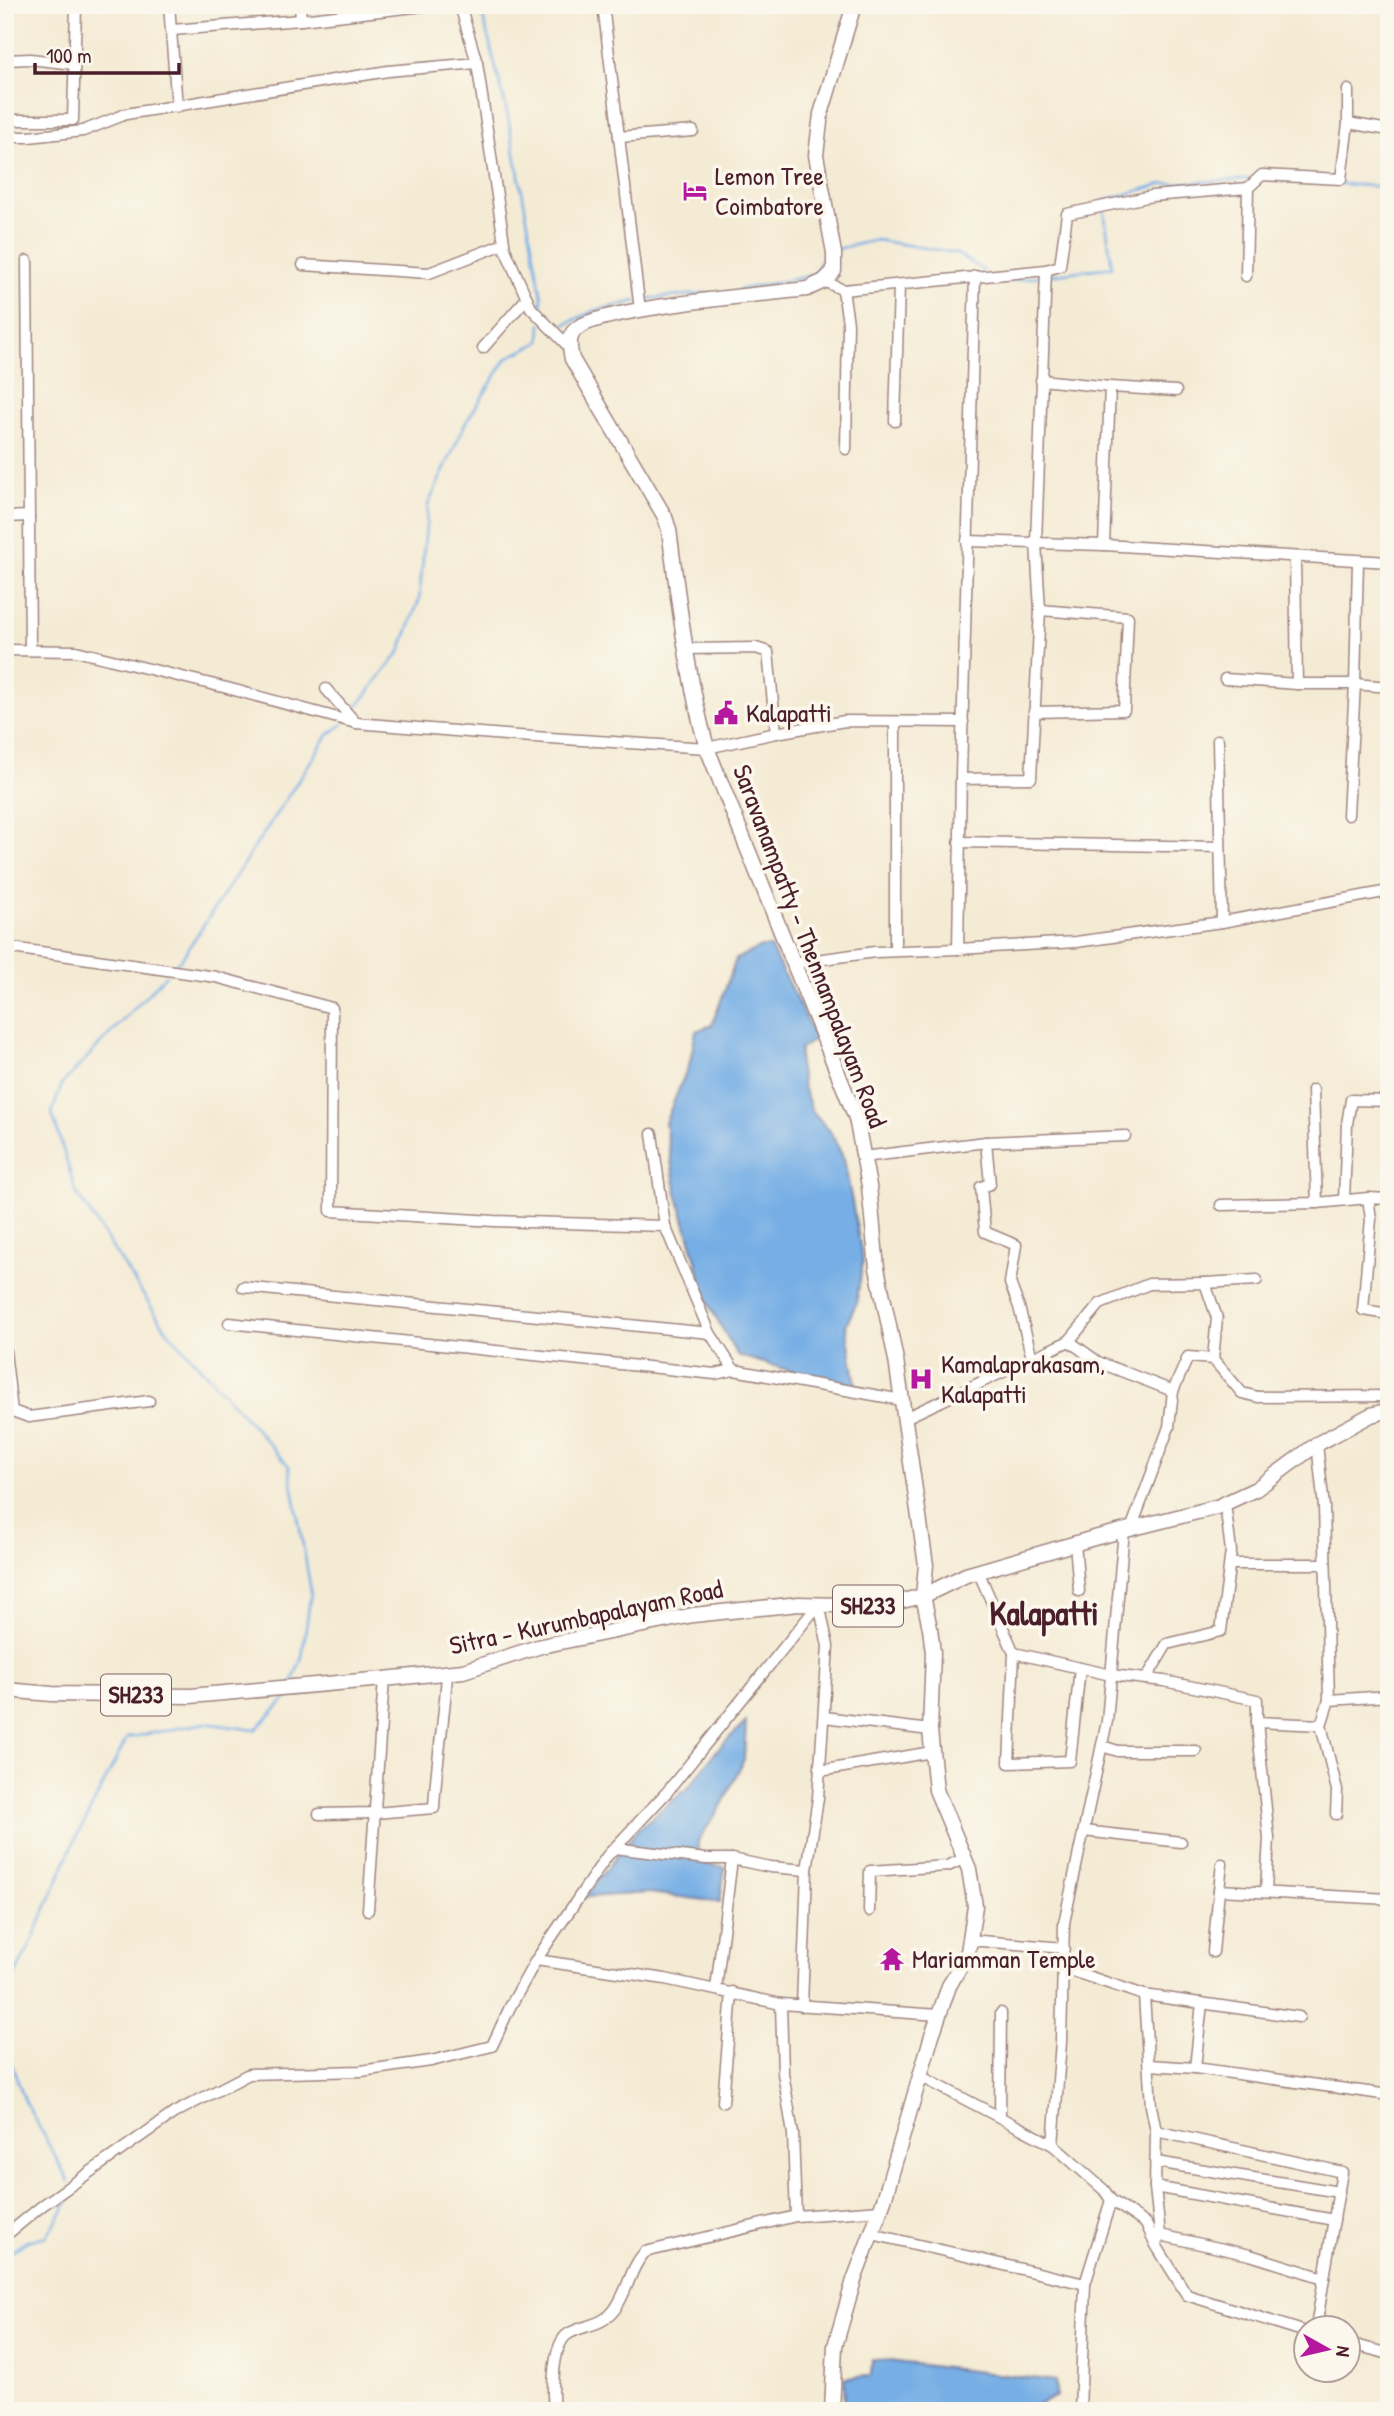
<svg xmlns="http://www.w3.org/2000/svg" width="1394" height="2416" font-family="'Patrick Hand',sans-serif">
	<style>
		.water { fill: #76aee5; stroke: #606688; stroke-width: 2 }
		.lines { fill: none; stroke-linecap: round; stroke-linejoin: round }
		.stream { stroke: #76aee5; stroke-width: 2.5 }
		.minor-casing { stroke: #9f8580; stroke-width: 13 }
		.major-casing { stroke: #9f8580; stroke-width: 17 }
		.minor { stroke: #fff; stroke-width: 10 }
		.major { stroke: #fff; stroke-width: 14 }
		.labels { text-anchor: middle; stroke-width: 7; stroke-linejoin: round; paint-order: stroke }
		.shield { fill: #fbf7ec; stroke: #7f6065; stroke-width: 2 }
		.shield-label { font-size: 24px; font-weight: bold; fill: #4a1f2b }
		.poi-label { font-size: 26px; fill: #4a1f2b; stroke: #fbf7ec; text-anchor: start }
		.street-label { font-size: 26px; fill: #4a1f2b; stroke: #fbf7ec }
		.district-label { font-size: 33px; font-weight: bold; fill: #4a1f2b; stroke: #fbf7ec }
	</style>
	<rect width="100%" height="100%" fill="#fbf7ec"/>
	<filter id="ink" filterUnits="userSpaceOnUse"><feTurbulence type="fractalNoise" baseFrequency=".0143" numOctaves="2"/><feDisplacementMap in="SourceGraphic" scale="14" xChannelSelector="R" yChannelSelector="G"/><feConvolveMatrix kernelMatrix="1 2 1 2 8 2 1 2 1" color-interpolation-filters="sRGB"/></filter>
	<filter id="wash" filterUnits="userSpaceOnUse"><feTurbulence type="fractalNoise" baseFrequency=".00686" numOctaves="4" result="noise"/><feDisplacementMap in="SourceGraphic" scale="28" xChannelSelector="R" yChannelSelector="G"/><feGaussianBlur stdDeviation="1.57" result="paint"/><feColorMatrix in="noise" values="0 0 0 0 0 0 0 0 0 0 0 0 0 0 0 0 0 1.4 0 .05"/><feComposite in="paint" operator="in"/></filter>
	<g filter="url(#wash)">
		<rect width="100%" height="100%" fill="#f4ebd4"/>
		<g class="water">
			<polygon points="761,947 770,947 805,1016 815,1039 800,1049 799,1065 803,1087 813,1113 830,1131 844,1159 863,1261 856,1304 846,1325 856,1385 808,1376 737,1355 708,1303 676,1190 665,1123 690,1062 696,1031 712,1025 736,959"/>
			<polygon points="746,1722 744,1759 723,1803 698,1841 699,1863 725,1867 720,1902 649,1893 585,1897 638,1829 689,1787 718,1749"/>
			<polygon points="872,2359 1056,2381 1056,2396 1025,2411 845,2411 844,2378 871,2376"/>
		</g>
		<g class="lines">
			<g class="stream">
				<polyline points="480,5 507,112 542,297 541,314"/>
				<polyline points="1340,184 1389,187"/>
				<polyline points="1103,203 1103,201 1162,184 1253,179"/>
				<polyline points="837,249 876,240 956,253 984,271"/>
				<polyline points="1048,275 1112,267 1104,209"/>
				<polyline points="991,279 995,283 1041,276"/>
				<polyline points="738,290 814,275 825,253 828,252"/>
				<polyline points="644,299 710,293"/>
				<polyline points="555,329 594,311 637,301"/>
				<polyline points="351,714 400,652 419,600 428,505 466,422 507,358 540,342 541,324"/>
				<polyline points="173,967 182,958 328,735 343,724"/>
				<polyline points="166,975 62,1084 52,1113 76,1192 165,1328 289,1466 311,1591 302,1657 292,1683"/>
				<polyline points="5,1993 29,1948 75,1840 127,1738 205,1723 255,1730 286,1699 288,1692"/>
				<polyline points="5,2046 25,2101 69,2182"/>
				<polyline points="5,2256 27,2241 47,2236 74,2192 72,2188"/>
			</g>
		</g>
	</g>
	<g filter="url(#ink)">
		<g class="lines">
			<g class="minor-casing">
				<g id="minor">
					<polyline points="169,5 177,107"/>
					<polyline points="300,5 301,20"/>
					<polyline points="460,5 477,63 505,249 531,308 569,347"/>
					<polyline points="603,5 640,310"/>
					<polyline points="172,30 301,20 432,5"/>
					<polyline points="5,60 30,59 74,64"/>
					<polyline points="5,120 73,120 76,5"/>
					<polyline points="1348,123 1389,130"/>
					<polyline points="5,137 29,137 83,131 126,114 388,71 477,63"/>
					<polyline points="619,137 693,131"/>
					<polyline points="27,261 30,650"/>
					<polyline points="303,265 429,273 504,244"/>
					<polyline points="1246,276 1248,188"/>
					<polyline points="824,281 843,290 1046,270 1060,266 1067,214 1152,196 1248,188 1262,175 1341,179 1348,123 1348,90"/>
					<polyline points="843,290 848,323 846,449"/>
					<polyline points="483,348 527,298"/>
					<polyline points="1041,380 1110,387 1104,545"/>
					<polyline points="1110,387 1176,391"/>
					<polyline points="895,421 899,286"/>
					<polyline points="5,517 29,516"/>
					<polyline points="967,541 1104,545 1389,562"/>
					<polyline points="1295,558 1297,684"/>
					<polyline points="685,649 756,648 768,652 776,733"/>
					<polyline points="5,650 76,651 227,688 356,723 518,736 707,748 776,733 845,721 963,722"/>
					<polyline points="1225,679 1297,684 1355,684 1389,687"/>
					<polyline points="326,689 356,723"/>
					<polyline points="1034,712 1124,710 1128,617 1040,610"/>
					<polyline points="961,779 1031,778 1040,610 1036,543 1046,270"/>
					<polyline points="1348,815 1355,684 1358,561"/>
					<polyline points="959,842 1219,847"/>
					<polyline points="1222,922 1389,891"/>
					<polyline points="5,947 216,977 332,1008 331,1211 494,1221 665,1226"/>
					<polyline points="958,949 1076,942 1222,922 1218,740"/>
					<polyline points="895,951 895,722"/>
					<polyline points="794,963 875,952 958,949 961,774 975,276"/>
					<polyline points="1313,1090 1317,1203"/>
					<polyline points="652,1134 665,1226 710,1333 734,1370"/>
					<polyline points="986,1142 1125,1136"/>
					<polyline points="863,1157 986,1142 990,1184 981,1187 985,1232 1016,1245 1010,1283 1019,1307 1032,1358"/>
					<polyline points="1368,1198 1371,1219 1363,1310 1389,1314"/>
					<polyline points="1344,1200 1347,1124 1351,1100 1389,1101"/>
					<polyline points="1221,1205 1317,1203 1368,1198 1389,1199"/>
					<polyline points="1205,1283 1257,1280"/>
					<polyline points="243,1287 710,1333"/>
					<polyline points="229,1323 715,1374 734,1370 902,1400"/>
					<polyline points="1069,1341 1098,1362 1173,1391"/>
					<polyline points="5,1351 12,1411"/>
					<polyline points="5,1412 12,1411 29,1417 149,1401"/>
					<polyline points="905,1418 1069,1341 1100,1304 1149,1284 1205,1283 1217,1318 1213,1359 1242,1393 1258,1397 1389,1396"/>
					<polyline points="1317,1444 1324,1507 1329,1700"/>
					<polyline points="1131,1529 1169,1427 1173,1391 1188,1357 1213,1359"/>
					<polyline points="1075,1543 1079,1591"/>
					<polyline points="1230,1564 1324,1564"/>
					<polyline points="978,1571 1014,1653 1111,1675 1164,1681 1257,1700 1257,1722 1321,1725 1329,1700 1389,1696"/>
					<polyline points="1014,1653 1009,1763 1070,1761 1080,1668"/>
					<polyline points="1146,1679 1167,1644 1221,1631 1231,1551 1225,1503"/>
					<polyline points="824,1717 930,1730"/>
					<polyline points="1257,1722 1269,1838 1266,1891"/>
					<polyline points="1321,1725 1337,1790 1336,1814"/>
					<polyline points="1102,1746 1118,1751 1196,1751"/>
					<polyline points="820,1771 932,1752"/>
					<path d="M319 1814 375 1813 434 1808C436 1762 445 1718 447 1672"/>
					<polyline points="1084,1831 1181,1842"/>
					<polyline points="614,1848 706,1859 732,1859 770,1867 807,1870"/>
					<polyline points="1222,1864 1219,1890 1389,1899"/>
					<polyline points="368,1910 384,1679"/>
					<polyline points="869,1911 870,1871 948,1866 965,1858"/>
					<polyline points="969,1940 1064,1948"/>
					<polyline points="1213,1952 1219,1890"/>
					<polyline points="536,1960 665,1979 781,2004 939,2015"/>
					<polyline points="1063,1968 1144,1995 1151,2106 1156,2131 1342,2172 1324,2278"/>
					<polyline points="716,1989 732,1859"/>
					<polyline points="1144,1995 1299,2017"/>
					<polyline points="781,2004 783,2073 793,2134 796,2216"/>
					<polyline points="802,2006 807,1870 818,1798 828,1646 819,1604"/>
					<polyline points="1149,2065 1195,2068 1389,2095"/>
					<polyline points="1195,2068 1202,2003"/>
					<polyline points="920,2076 1053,2145 1061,2042 1064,1923 1107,1721 1124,1530"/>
					<polyline points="723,2102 732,1992"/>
					<polyline points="1000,2117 1001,2013"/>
					<polyline points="1156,2131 1155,2187 1160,2235 1159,2239"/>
					<polyline points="1053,2145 1104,2190 1111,2200 1146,2224 1156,2245 1187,2295 1306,2332"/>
					<polyline points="1156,2162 1339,2192"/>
					<polyline points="1155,2187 1334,2220"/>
					<polyline points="872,2234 1085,2284"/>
					<polyline points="1160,2235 1250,2255 1324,2278 1316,2328"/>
					<polyline points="5,2236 43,2205 174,2113 249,2074 361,2071 431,2061 492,2046 510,2007 536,1960 607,1856 667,1792 819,1604"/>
					<polyline points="1348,2343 1389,2354"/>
					<path d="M554 2411C552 2393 552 2344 568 2334 584 2324 602 2327 615 2309 628 2291 630 2268 645 2252L796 2216 881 2210"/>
					<polyline points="1080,2411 1085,2284 1111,2200"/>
				</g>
			</g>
			<g class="major-casing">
				<g id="major">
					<polyline points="5,1690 52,1694 190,1696 384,1679 463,1671 541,1646 693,1615 799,1604 881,1606 923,1596 966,1575 1094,1538 1217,1507 1256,1489 1317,1444 1371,1415 1389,1410"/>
					<path d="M832 2411 835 2346 854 2280 884 2200 932 2035 949 1986 968 1952 975 1906 969 1869 936 1790 930 1730 933 1653 930 1628 923 1596 926 1565 896 1360 877 1268 869 1186 856 1118 707 748C687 677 679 603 669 530L665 517 572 359C570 349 567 337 576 329 600 308 766 294 807 289L824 281 834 271V253L816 155 821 114 854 5"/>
				</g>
			</g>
			<use href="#minor" class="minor"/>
			<use href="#major" class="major"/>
		</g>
	</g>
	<defs>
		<g id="hotel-bare" transform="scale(1.89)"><path d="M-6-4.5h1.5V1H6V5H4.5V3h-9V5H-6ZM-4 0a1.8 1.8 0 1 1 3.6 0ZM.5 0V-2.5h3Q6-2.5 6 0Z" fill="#b5179e" stroke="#fbf7ec" stroke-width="2.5" paint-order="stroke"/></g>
		<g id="civic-bare" transform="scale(1.89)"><path d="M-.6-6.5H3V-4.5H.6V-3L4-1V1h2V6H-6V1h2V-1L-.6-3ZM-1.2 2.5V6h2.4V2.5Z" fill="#b5179e" stroke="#fbf7ec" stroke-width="2.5" paint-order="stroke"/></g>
		<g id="hospital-bare" transform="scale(1.89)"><path d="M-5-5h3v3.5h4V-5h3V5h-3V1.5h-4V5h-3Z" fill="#b5179e" stroke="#fbf7ec" stroke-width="2.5" paint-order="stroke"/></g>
		<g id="temple-bare" transform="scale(1.89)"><path d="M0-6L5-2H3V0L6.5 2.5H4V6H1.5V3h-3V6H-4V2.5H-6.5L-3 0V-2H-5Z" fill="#b5179e" stroke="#fbf7ec" stroke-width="2.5" paint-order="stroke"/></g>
	</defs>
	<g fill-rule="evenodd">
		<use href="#hotel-bare" x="695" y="191"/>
		<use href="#civic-bare" x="726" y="713"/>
		<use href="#hospital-bare" x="921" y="1379"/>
		<use href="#temple-bare" x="892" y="1959"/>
	</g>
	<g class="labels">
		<g class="shield">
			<rect x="833" y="1585.5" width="70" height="41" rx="5"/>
			<rect x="101" y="1674.5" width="70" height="41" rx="5"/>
		</g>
		<g class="shield-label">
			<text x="868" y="1614">SH233</text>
			<text x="136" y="1703">SH233</text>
		</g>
		<g class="poi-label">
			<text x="715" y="185">Lemon Tree<tspan x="715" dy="30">Coimbatore</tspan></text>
			<text x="746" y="722">Kalapatti</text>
			<text x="941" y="1373">Kamalaprakasam,<tspan x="941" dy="30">Kalapatti</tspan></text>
			<text x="912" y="1968">Mariamman Temple</text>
		</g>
		<g class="street-label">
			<text transform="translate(810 946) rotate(69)" y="9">Saravanampatty - Thennampalayam Road</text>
			<text transform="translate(586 1617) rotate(-12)" y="9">Sitra - Kurumbapalayam Road</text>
		</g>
		<g class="district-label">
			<text x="1044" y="1625">Kalapatti</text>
		</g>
	</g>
	<rect width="1394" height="2416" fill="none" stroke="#fbf7ec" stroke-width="28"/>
	<g transform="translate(1327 2349) rotate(98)"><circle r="33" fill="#fbf7ec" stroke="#b4a19f" stroke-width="2"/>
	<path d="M0-5L12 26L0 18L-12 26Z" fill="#b5179e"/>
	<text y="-10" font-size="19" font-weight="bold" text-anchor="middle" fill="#4a1f2b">N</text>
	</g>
	<path d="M35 63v10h144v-10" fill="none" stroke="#4a1f2b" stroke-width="3.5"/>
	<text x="46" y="63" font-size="21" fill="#4a1f2b" stroke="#fbf7ec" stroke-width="5" paint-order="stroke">100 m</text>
</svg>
